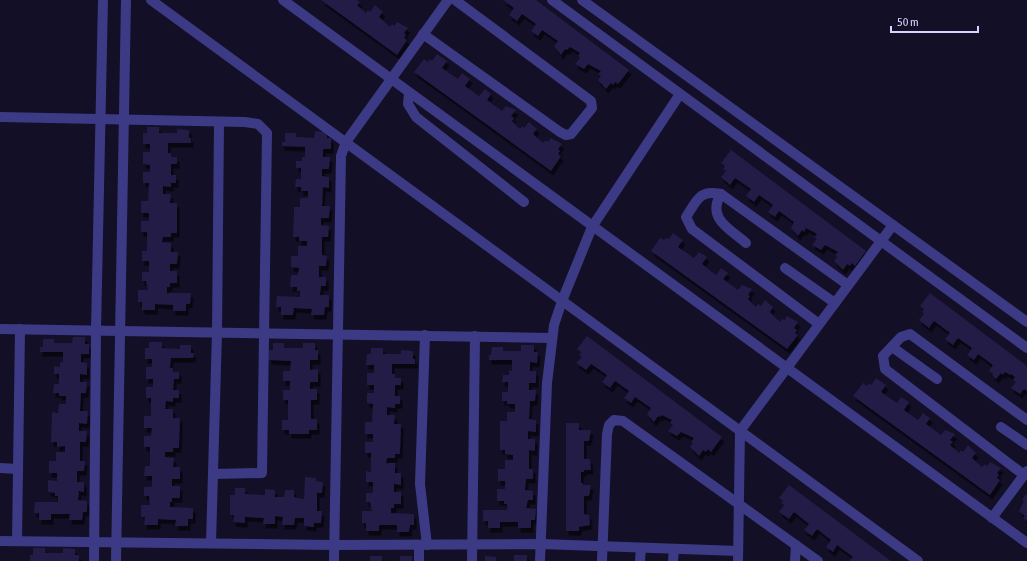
<svg xmlns="http://www.w3.org/2000/svg" width="1027" height="561" font-family="'Asap Condensed',sans-serif">
	<style>
		.building { fill: #241b47; filter: url(#shadow) }
		.lines { fill: none; stroke-linecap: round; stroke-linejoin: round }
		.minor { stroke: #3d3a85; stroke-width: 10 }
	</style>
	<defs>
		<filter id="shadow"><feDropShadow dx="2.5" dy="4.5" stdDeviation="0" flood-color="#0009"/></filter>
	</defs>
	<rect width="100%" height="100%" fill="#130f26"/>
	<g class="building">
		<polygon points="321,0 357,0 360,2 357,5 366,13 368,10 370,12 375,5 383,12 379,17 390,27 392,24 394,26 397,22 408,28 404,33 406,35 404,38 407,40 397,55"/>
		<polygon points="503,0 536,0 629,70 618,84 615,82 613,85 611,83 606,89 598,80 601,76 598,74 601,71 588,64 584,69 575,64 580,58 578,56 580,53 570,47 567,50 565,49 561,55 554,46 558,41 542,30 538,36 531,31 536,24 522,14 517,21 509,15 514,8"/>
		<polygon points="437,54 447,61 442,68 458,79 462,73 470,79 465,86 479,96 485,89 491,94 487,100 502,111 506,106 516,110 511,116 514,118 512,121 520,129 522,126 524,128 529,122 537,129 533,134 543,143 546,140 548,142 551,138 562,144 558,149 560,151 558,154 561,156 551,171 414,72 424,59 428,62 430,59 432,61"/>
		<polygon points="147,127 159,127 159,133 177,133 177,129 189,130 189,138 191,138 191,143 168,143 168,153 171,153 171,157 177,157 177,164 171,164 171,175 176,175 176,183 171,183 171,187 163,186 163,194 171,194 170,203 177,203 177,233 171,233 171,237 163,237 162,242 171,243 171,252 178,252 177,264 170,264 170,271 177,271 177,283 170,283 170,287 167,287 167,293 191,293 190,304 186,304 186,311 173,311 173,305 155,304 155,310 142,310 142,302 138,302 138,290 148,290 146,281 142,281 142,272 149,272 149,261 142,261 142,251 147,251 147,232 141,232 141,221 149,221 149,213 141,213 141,201 148,201 149,183 143,183 143,172 150,172 150,165 143,164 143,152 150,152 150,144 143,144 143,133 147,133"/>
		<polygon points="315,131 327,132 327,138 331,138 331,149 323,149 323,157 330,157 329,169 322,169 322,176 329,177 329,188 323,187 322,206 330,206 329,218 321,218 321,225 329,226 328,237 322,237 322,255 327,256 326,266 319,266 319,277 326,277 326,286 321,286 320,295 329,295 329,307 325,307 324,315 311,315 312,309 294,308 293,315 281,315 281,307 276,307 277,296 300,297 300,291 297,291 297,287 290,287 291,275 298,275 299,268 291,267 291,256 298,256 298,246 307,246 307,241 299,241 299,237 293,237 294,207 300,207 300,198 308,198 308,191 301,191 301,187 295,187 296,179 301,179 301,168 296,168 296,161 302,161 302,157 305,157 305,147 282,146 282,142 285,142 285,133 296,133 296,137 314,138"/>
		<polygon points="731,150 866,251 855,266 852,263 850,266 847,264 843,270 834,261 837,257 835,255 838,252 825,245 821,250 812,245 817,239 814,237 817,234 806,228 804,232 802,230 798,236 791,228 794,222 779,211 775,217 768,212 773,205 759,195 754,202 746,196 751,189 735,178 730,185 721,177 726,171 723,169 725,166 721,163"/>
		<polygon points="673,233 683,240 678,247 694,258 699,252 707,257 702,264 716,275 721,268 728,273 723,279 738,290 742,285 752,289 748,295 750,296 748,299 756,307 758,304 761,306 765,300 773,307 770,312 780,322 782,319 785,320 787,316 798,322 794,328 797,330 795,333 798,335 787,349 651,251 660,238 664,240 666,238 669,239"/>
		<polygon points="930,293 1027,366 1027,391 1024,389 1020,394 1011,388 1016,382 1013,380 1015,377 1011,374 1010,375 1005,372 1003,375 1001,373 996,379 992,375 993,373 989,371 993,365 978,354 974,360 967,355 972,348 958,338 953,345 945,339 950,333 934,321 929,328 919,320 924,314 922,312 924,309 920,306"/>
		<polygon points="587,336 722,437 711,452 708,449 706,452 703,450 699,456 690,447 693,443 691,442 694,438 681,432 677,436 668,431 673,425 670,423 672,420 662,415 660,417 658,416 654,422 647,414 651,408 635,397 631,403 624,398 629,391 615,381 610,388 602,382 607,375 591,364 586,370 576,363 582,357 579,355 581,352 577,349"/>
		<polygon points="73,337 85,337 85,344 89,344 89,354 81,354 81,362 87,363 87,375 80,374 80,382 87,382 86,393 81,393 80,411 88,411 87,424 79,423 79,431 87,431 86,442 80,442 80,461 85,461 84,471 77,471 77,482 84,482 84,492 79,491 78,500 87,501 87,512 83,512 82,520 69,520 70,514 51,514 51,520 39,520 39,513 34,513 35,502 58,502 58,496 55,496 55,493 48,492 48,480 57,481 57,473 49,473 49,461 56,461 56,452 65,452 65,446 57,447 57,442 51,442 52,412 58,413 59,404 66,404 66,396 59,396 59,393 53,393 54,384 59,384 59,374 54,374 54,366 60,367 60,362 63,362 63,352 40,352 40,347 43,347 43,339 54,339 54,343 72,343"/>
		<polygon points="149,342 162,342 162,348 180,349 180,345 191,345 191,353 194,353 193,358 171,358 170,368 173,368 173,372 179,372 179,379 174,379 173,390 179,390 179,398 173,398 173,402 166,401 165,409 173,409 173,418 180,418 179,448 173,448 173,452 165,452 165,457 174,458 173,467 180,467 180,479 172,479 172,486 180,486 180,498 172,498 172,502 170,502 170,507 193,508 193,519 188,519 188,526 175,526 176,520 158,519 158,525 144,525 145,517 141,517 141,505 150,505 149,496 144,496 144,487 152,487 152,476 144,476 145,466 150,466 150,447 144,447 144,436 151,436 152,428 144,428 144,416 151,416 151,398 146,398 146,387 153,387 153,379 146,379 146,367 152,367 152,359 145,359 145,348 149,348"/>
		<polygon points="273,343 284,343 284,348 303,348 303,343 315,343 315,350 318,350 318,360 310,360 310,370 318,369 318,382 310,382 310,389 317,389 317,400 311,400 311,419 317,419 317,430 309,430 309,434 289,434 289,430 282,430 282,420 288,420 288,400 283,400 283,390 290,390 290,381 283,381 283,371 290,371 291,361 269,360 269,350 273,350"/>
		<polygon points="521,345 534,345 534,352 538,352 537,363 530,362 530,371 536,371 536,383 529,383 529,390 536,390 535,401 530,401 529,419 536,420 536,432 528,431 528,439 535,439 535,451 529,450 529,469 533,469 533,479 526,479 525,490 533,491 533,500 528,500 526,508 536,509 535,520 531,520 531,528 518,528 518,522 500,522 500,528 488,528 488,521 483,521 483,510 507,510 507,504 504,504 504,501 497,501 497,489 505,489 505,481 498,481 498,469 505,469 505,460 513,460 513,455 505,454 505,450 500,450 500,421 507,421 507,412 515,412 515,404 507,404 507,401 502,401 502,392 508,392 508,382 502,382 503,375 509,375 509,370 512,371 512,360 489,360 489,355 491,355 492,347 503,347 503,351 521,351"/>
		<polygon points="371,348 383,348 383,354 401,354 401,350 413,351 413,359 415,359 415,364 392,364 392,374 395,374 395,378 401,378 401,385 395,385 395,396 400,396 400,404 395,404 395,408 387,407 387,415 395,415 394,424 401,424 400,454 395,454 395,458 387,458 386,463 395,463 395,473 401,473 401,485 394,484 394,492 401,492 401,504 394,504 394,508 391,508 391,513 414,514 414,525 410,525 409,532 397,532 397,525 379,525 379,531 366,531 366,523 362,523 362,511 372,511 370,502 366,502 366,493 373,493 373,482 366,482 366,471 371,472 371,453 365,453 365,442 373,442 373,434 365,434 365,422 372,422 373,404 367,403 367,393 374,393 374,385 367,385 367,373 374,373 374,365 366,365 367,354 371,354"/>
		<polygon points="876,378 886,385 881,392 897,403 901,397 909,402 904,410 918,420 923,413 930,418 926,424 941,435 945,430 955,434 950,440 953,442 950,445 959,453 961,450 963,452 968,445 976,453 972,458 982,467 985,464 987,466 990,462 1001,468 997,473 999,475 997,478 1000,480 990,495 853,396 863,383 867,386 869,383 871,385"/>
		<polygon points="566,423 579,423 579,430 591,430 589,441 584,441 584,459 590,459 591,470 584,470 584,472 581,472 581,483 583,483 583,485 591,485 589,496 584,496 584,514 589,515 590,525 579,527 579,531 566,531"/>
		<polygon points="305,477 316,478 316,481 323,482 322,493 317,493 317,511 322,511 321,523 314,523 314,527 304,526 304,518 295,518 294,525 282,525 283,517 275,516 275,524 263,524 264,518 245,517 245,523 233,522 234,515 230,515 230,495 235,495 235,488 245,488 245,494 265,495 265,489 275,490 275,497 284,497 285,490 294,490 294,497 304,499"/>
		<polygon points="789,485 891,561 849,561 853,557 837,545 833,552 826,547 831,540 817,529 812,536 804,530 809,524 794,512 789,519 779,512 784,505 781,503 783,501 779,498"/>
		<polygon points="1026,494 1027,495 1027,521 1023,518 1025,516 1019,511 1024,501 1022,500"/>
		<polygon points="33,548 45,548 45,553 63,553 63,548 75,549 75,555 79,555 79,561 30,561 30,555 33,555"/>
		<rect x="514" y="555" width="13" height="6"/>
		<rect x="370" y="556" width="12" height="5"/>
		<rect x="400" y="556" width="12" height="5"/>
		<polygon points="485,556 496,557 496,561 485,561"/>
	</g>
	<g class="lines">
		<g class="minor">
			<polyline points="151,0 918,561"/>
			<polyline points="283,0 1027,543"/>
			<polyline points="552,0 1027,348"/>
			<polyline points="582,0 1027,322"/>
			<polyline points="423,34 560,132 566,135 571,134 592,108 591,101 455,0"/>
			<polyline points="409,93 408,104 416,117 524,202"/>
			<polyline points="0,117 245,122 258,124 267,133 262,473 213,474"/>
			<path d="M721 194C706 218 730 229 746 243"/>
			<polyline points="785,268 835,303"/>
			<path d="M819 324 692 229 686 217C697 201 699 189 721 194L848 285"/>
			<polyline points="0,329 552,338"/>
			<polyline points="425,335 420,484 427,545"/>
			<polyline points="892,347 937,379"/>
			<polyline points="1001,427 1027,445"/>
			<polyline points="0,468 17,469"/>
			<polyline points="1024,475 885,369 883,356 901,337 910,334 1027,420"/>
			<polyline points="992,518 1027,471"/>
			<polyline points="0,541 334,545 541,544 738,551"/>
			<polyline points="17,541 20,329"/>
			<polyline points="211,543 217,332 219,123"/>
			<polyline points="94,561 96,330 103,0"/>
			<polyline points="116,561 126,0"/>
			<polyline points="334,561 341,156 346,142 448,0"/>
			<polyline points="419,561 419,545"/>
			<polyline points="472,561 475,336"/>
			<polyline points="540,561 547,383 554,325 562,301 592,227 680,94"/>
			<polyline points="602,561 607,434 609,425 614,420 623,421 818,561"/>
			<polyline points="640,561 641,548"/>
			<polyline points="673,561 674,549"/>
			<polyline points="738,561 740,431 893,225"/>
			<polyline points="795,561 796,545"/>
		</g>
	</g>
	<path d="M891 26v6h87v-6" fill="none" stroke="#d9d4ff" stroke-width="2"/>
	<text x="897" y="26" font-size="12" fill="#d9d4ff" stroke="#130f26" stroke-width="3" paint-order="stroke">50 m</text>
</svg>
